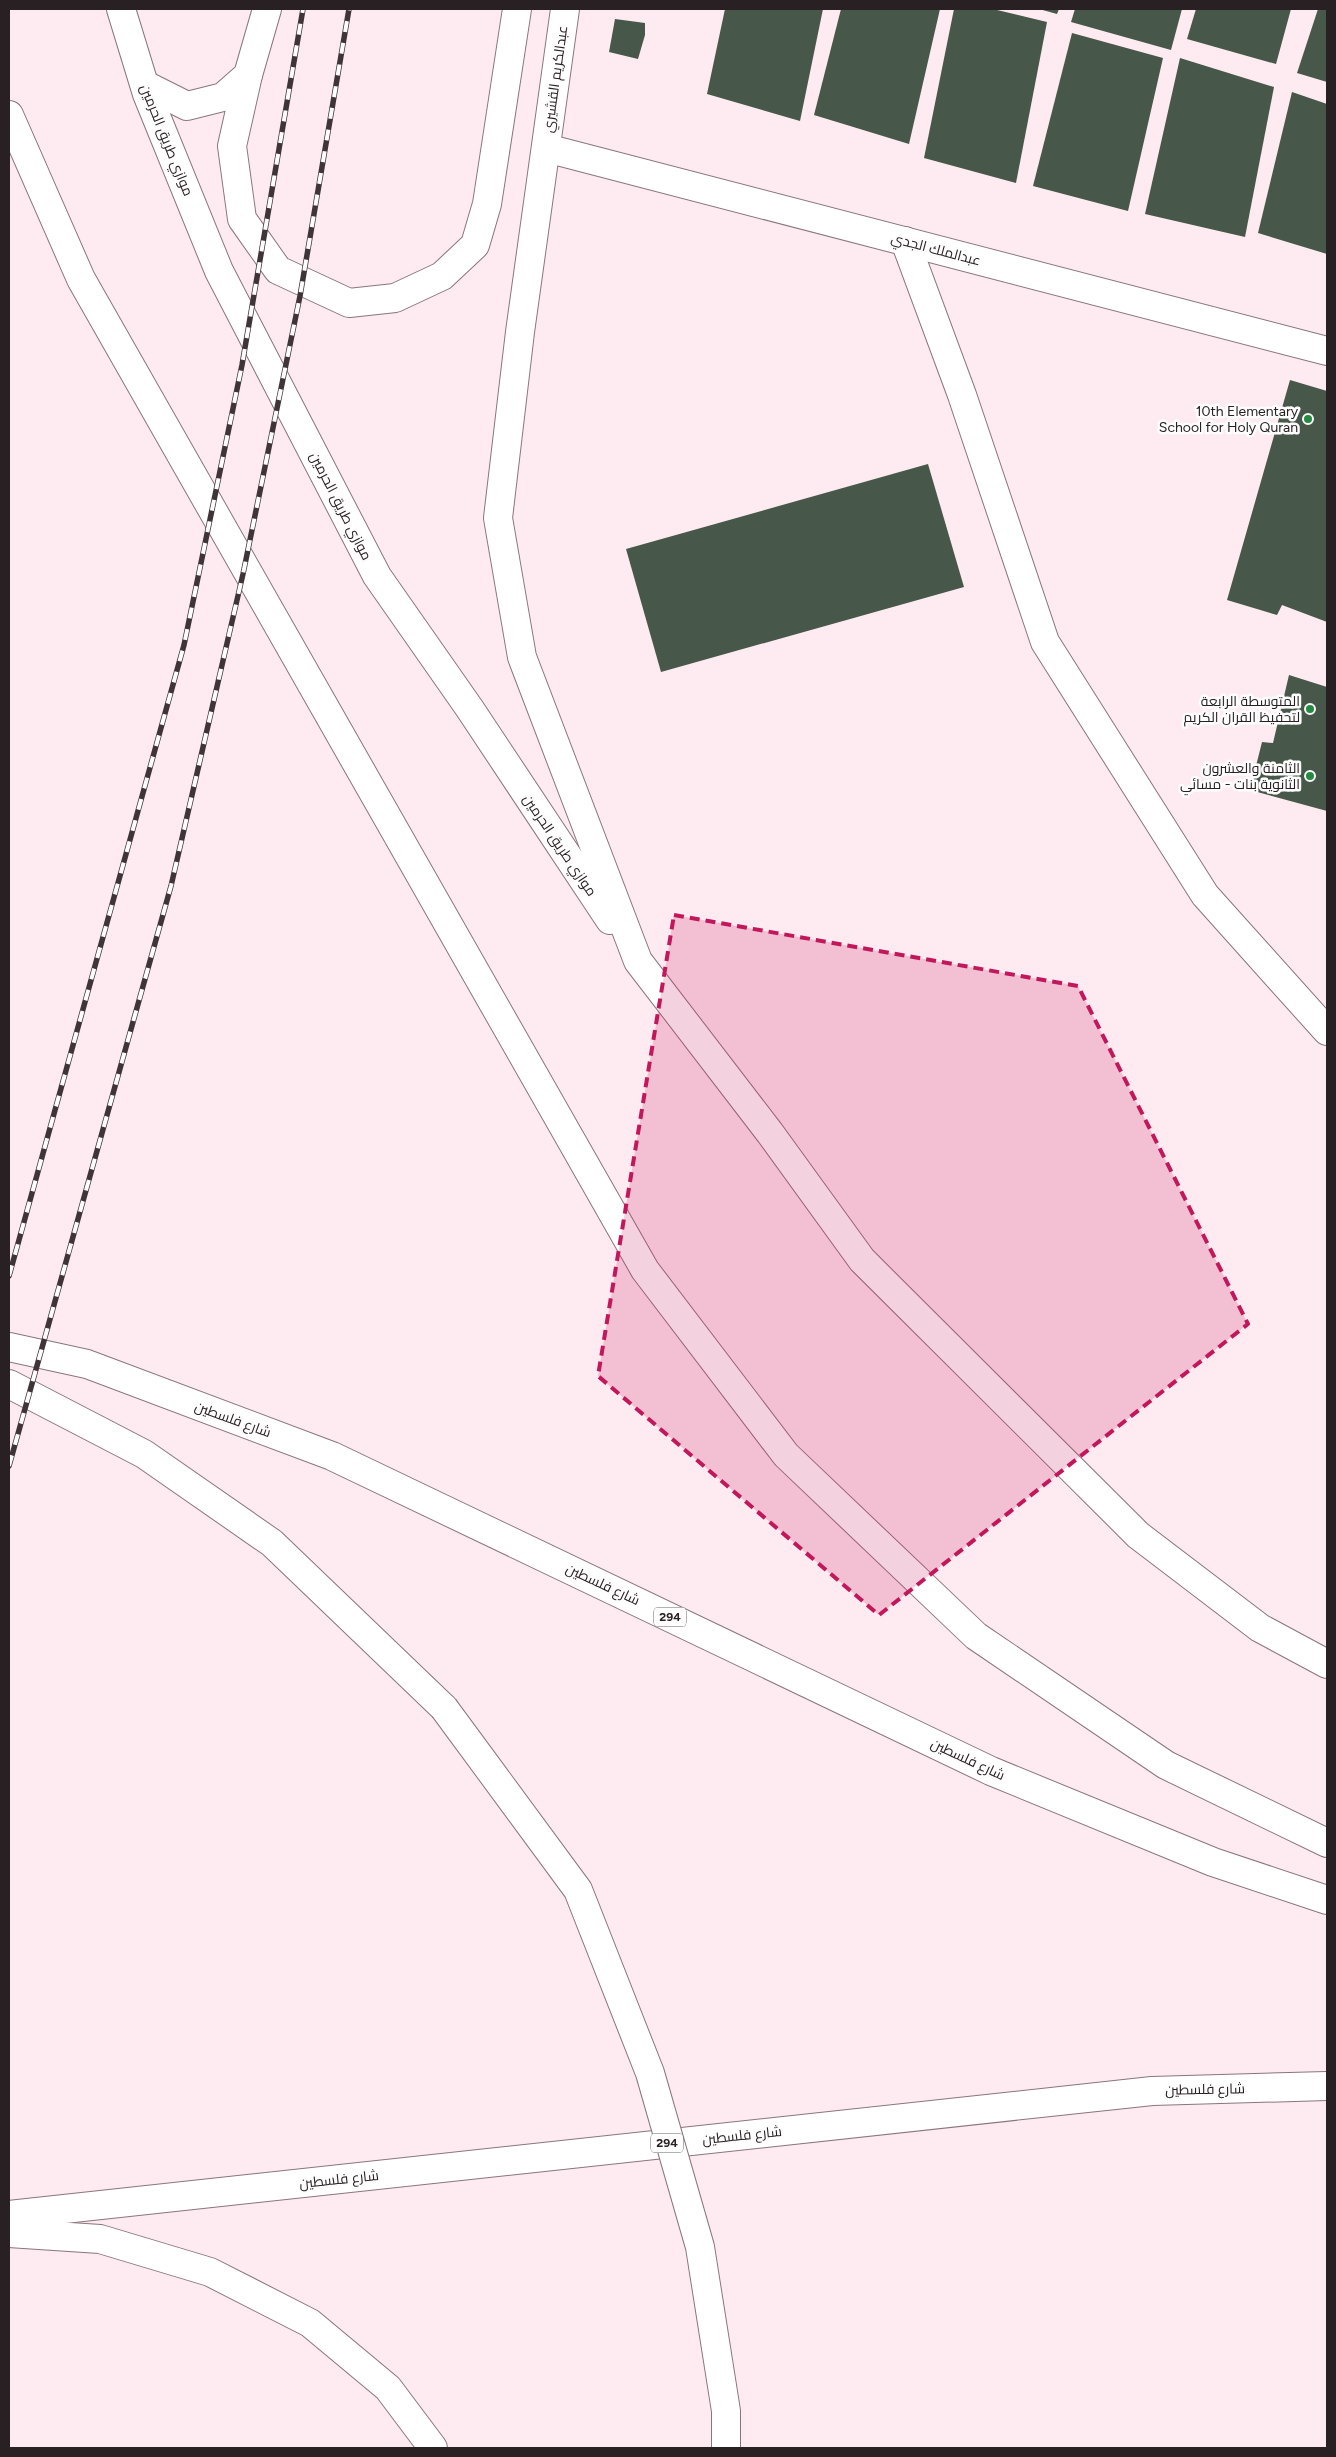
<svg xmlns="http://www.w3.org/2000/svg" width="1336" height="2457" font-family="Figtree,Cairo,sans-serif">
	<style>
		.building { fill: #475749 }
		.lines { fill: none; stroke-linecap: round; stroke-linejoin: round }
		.minor-casing { stroke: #8b757d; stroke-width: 30 }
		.primary-casing { stroke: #8b757d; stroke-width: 30 }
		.motorway-casing { stroke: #8b757d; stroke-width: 30 }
		.minor { stroke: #fff; stroke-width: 28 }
		.primary { stroke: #fff; stroke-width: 28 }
		.motorway { stroke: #fff; stroke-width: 28 }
		.rail-casing { stroke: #3f3538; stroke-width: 5.5 }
		.rail { stroke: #fdfdfd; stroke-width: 4; stroke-dasharray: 11; stroke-linecap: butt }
		.motorway-bridge-casing { stroke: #8b757d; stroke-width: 30; stroke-linecap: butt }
		.motorway-bridge { stroke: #fff; stroke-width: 28 }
		.marked { fill: #c2185b; fill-opacity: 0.2; stroke: #c2185b; stroke-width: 4; stroke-dasharray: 10 6; stroke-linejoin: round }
		.poi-dot { fill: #258a3f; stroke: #fdfdfd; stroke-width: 2 }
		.labels { text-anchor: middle; stroke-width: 5; stroke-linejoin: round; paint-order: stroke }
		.shield { fill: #fdfdfd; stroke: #696264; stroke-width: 1 }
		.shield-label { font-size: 12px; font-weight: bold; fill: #292023 }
		.street-label { font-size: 14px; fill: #292023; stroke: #fdfdfd }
		.poi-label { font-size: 14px; fill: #292023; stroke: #fdfdfd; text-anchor: end }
	</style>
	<rect width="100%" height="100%" fill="#feeaf1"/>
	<g class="building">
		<polygon points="725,9 823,9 800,121 707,94"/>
		<polygon points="841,9 940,9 909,144 814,115"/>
		<polygon points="954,9 993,9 1047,22 1016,183 924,158"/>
		<polygon points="1039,9 1059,9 1057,14"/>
		<polygon points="1075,9 1182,9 1171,50 1071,22"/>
		<polygon points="1196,9 1291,9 1276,64 1187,39"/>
		<polygon points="1318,9 1327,9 1327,82 1297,73"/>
		<polygon points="615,19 645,23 645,35 638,59 609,52"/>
		<polygon points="1072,33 1163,58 1128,211 1033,186"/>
		<polygon points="1180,58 1274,87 1245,237 1145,214"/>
		<polygon points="1292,92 1327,104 1327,254 1258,233"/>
		<polygon points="1290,380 1327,391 1327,622 1282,605 1277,615 1227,600"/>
		<polygon points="928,464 964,587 661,672 626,549"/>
		<polygon points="1289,675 1327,687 1327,811 1250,790 1262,742 1273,743"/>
	</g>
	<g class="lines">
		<g class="minor-casing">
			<g id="minor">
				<polyline points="121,9 147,94 219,271 377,576 470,709 610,920"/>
				<polyline points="565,9 520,332 498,518 522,657 638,961 770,1133 862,1260 1138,1535 1260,1628 1327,1664"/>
				<polyline points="248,75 232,146 242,219 278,270 349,303 395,298 442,276 475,245 487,204 517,9"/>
				<polyline points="145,85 187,106 223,97 248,75 267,9"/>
				<polyline points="546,148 1327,351"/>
				<polyline points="905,241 962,395 1045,642 1205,895 1327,1031"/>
			</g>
		</g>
		<g class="primary-casing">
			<g id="primary">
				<polyline points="9,1347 87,1364 332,1456 991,1771 1213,1862 1327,1900"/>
				<polyline points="9,2215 1152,2091 1327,2086"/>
			</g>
		</g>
		<g class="motorway-casing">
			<g id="motorway">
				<polyline points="9,115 81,279 645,1270 786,1455 976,1636 1166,1765 1327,1843"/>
				<polyline points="9,1384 144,1454 272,1543 444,1708"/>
				<polyline points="9,2233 100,2239 210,2272 310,2323 388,2388 433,2448"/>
			</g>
		</g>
		<use href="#minor" class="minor"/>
		<use href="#primary" class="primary"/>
		<use href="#motorway" class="motorway"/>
		<g class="rail-casing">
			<g id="rail">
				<polyline points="9,1276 184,645 242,365 303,9"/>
				<polyline points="9,1466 171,886 243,574 300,296 349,9"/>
			</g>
		</g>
		<use href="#rail" class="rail"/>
		<g class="motorway-bridge-casing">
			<polyline id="motorway-bridge" points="444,1708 578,1890 650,2073 700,2247 726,2411 726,2448"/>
		</g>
		<use href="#motorway-bridge" class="motorway-bridge"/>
	</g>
	<path class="marked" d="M674 915 1078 986 1248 1324 879 1615 598 1376Z"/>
	<g class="poi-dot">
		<circle cx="1308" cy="419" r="5"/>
		<circle cx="1310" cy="709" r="5"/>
		<circle cx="1310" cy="776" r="5"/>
	</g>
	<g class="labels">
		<g class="shield">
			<rect x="654" y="1607.5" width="32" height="19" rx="4"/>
			<rect x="651" y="2133.5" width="32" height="19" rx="4"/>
		</g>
		<g class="shield-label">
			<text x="670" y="1621">294</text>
			<text x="667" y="2147">294</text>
		</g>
		<g class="street-label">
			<text transform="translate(555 79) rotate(-82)" y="5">عبدالكريم القشيري</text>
			<text transform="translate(167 140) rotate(68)" y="5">موازي طريق الحرمين</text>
			<text transform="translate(936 249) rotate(15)" y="5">عبدالملك الجدي</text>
			<text transform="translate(341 506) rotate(63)" y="5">موازي طريق الحرمين</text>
			<text transform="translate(560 845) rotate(56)" y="5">موازي طريق الحرمين</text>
			<text transform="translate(233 1419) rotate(20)" y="5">شارع فلسطين</text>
			<text transform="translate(603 1584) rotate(25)" y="5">شارع فلسطين</text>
			<text transform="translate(968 1759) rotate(25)" y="5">شارع فلسطين</text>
			<text transform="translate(1205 2089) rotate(-1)" y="5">شارع فلسطين</text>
			<text transform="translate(742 2135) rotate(-6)" y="5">شارع فلسطين</text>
			<text transform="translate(339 2179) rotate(-6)" y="5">شارع فلسطين</text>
		</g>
		<g class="poi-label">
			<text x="1298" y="416">10th Elementary<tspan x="1298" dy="16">School for Holy Quran</tspan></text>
			<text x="1300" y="706">المتوسطة الرابعة<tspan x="1300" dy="16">لتحفيظ القران الكريم</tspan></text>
			<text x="1300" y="773">الثامنة والعشرون<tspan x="1300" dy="16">الثانوية بنات - مسائي</tspan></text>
		</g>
	</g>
	<rect width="1336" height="2457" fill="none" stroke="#292023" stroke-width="20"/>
</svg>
